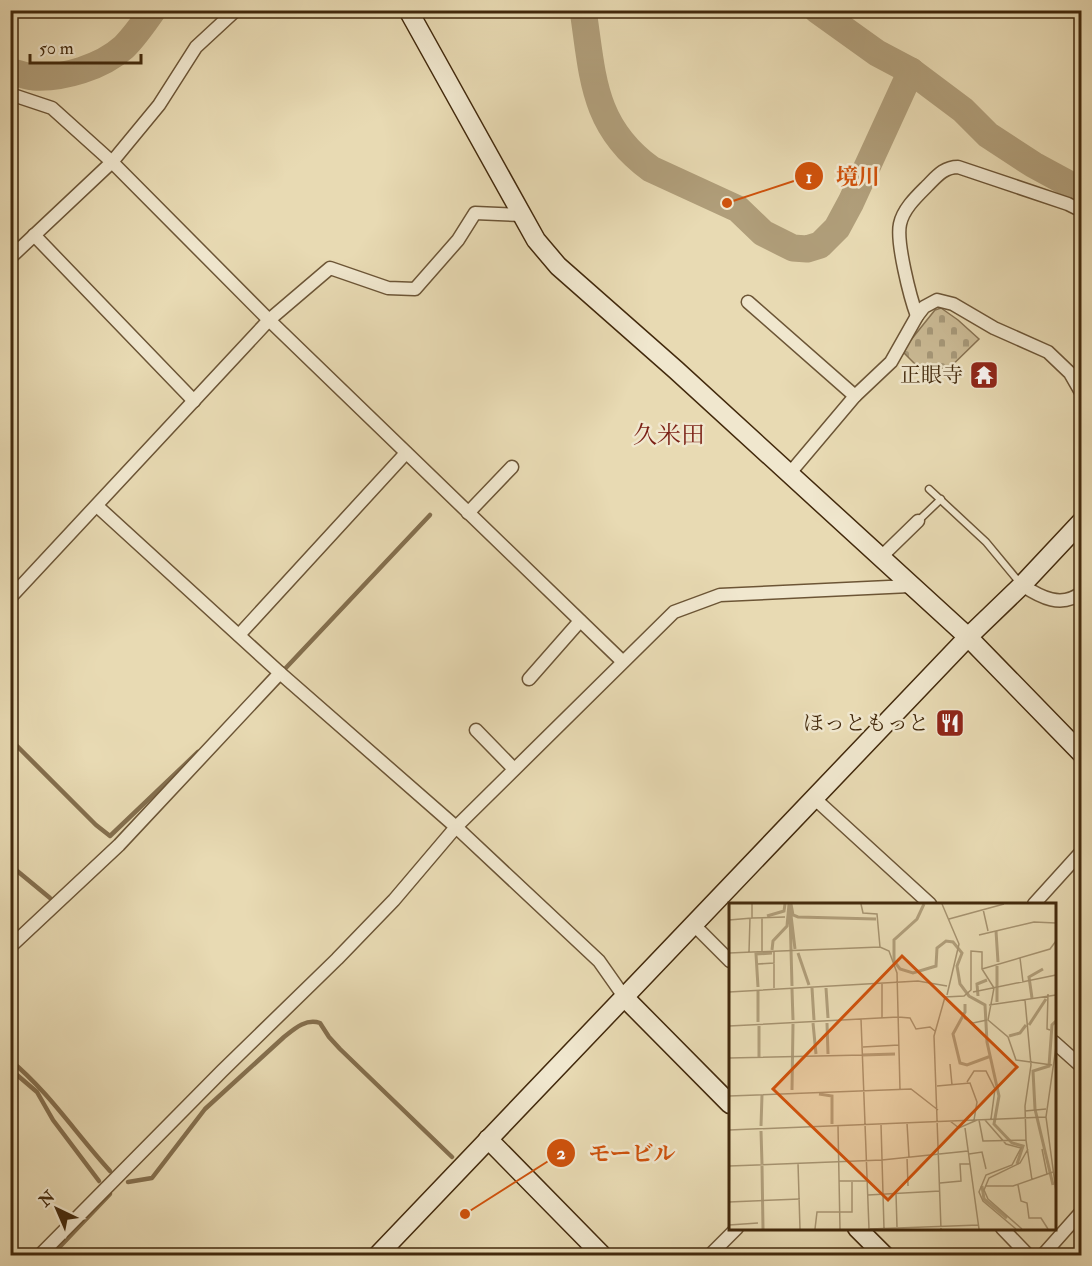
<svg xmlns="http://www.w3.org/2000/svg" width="1092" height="1266" font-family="'IM FELL Double Pica','Noto Serif JP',serif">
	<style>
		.cemetery { fill: url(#cemetery-stones); stroke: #877252; stroke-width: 1.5 }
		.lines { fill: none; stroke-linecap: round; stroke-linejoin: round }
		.stream { stroke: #846f4e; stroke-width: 4.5 }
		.river { stroke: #b09e7a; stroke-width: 27 }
		.lane-casing { stroke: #6c5536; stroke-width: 9 }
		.street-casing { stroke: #6c5536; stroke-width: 15 }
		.secondary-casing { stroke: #42290c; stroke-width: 21 }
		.lane { stroke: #f0e7ce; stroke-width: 6 }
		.street { stroke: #f0e7ce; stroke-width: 12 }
		.secondary { stroke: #f0e7ce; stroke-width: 18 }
		.labels { text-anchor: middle; stroke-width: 5; stroke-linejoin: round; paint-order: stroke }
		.poi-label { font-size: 21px; fill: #42290c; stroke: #f0e7ce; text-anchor: end }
		.quarter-label { font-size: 24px; fill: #7a1f14; stroke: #f0e7ce }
		.inset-river { fill: none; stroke: #b09e7a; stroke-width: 3 }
		.inset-road { fill: none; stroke: #a69370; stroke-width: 1.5 }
		.view { fill: #cf520c; fill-opacity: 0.15; stroke: #cf520c; stroke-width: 3 }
		.inset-edge { fill: none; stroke: #42290c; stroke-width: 3 }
		.leader { fill: none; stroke: #cf520c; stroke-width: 2 }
		.callout-dot { fill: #cf520c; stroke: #f0e7ce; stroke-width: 2 }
		.mark-label { font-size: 18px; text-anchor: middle; font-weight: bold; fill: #fff }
		.callout-label { font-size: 22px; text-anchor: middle; font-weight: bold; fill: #cf520c; stroke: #f0e7ce; stroke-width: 5; stroke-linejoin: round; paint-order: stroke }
	</style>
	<defs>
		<pattern id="cemetery-stones" width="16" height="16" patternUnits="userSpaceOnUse" patternTransform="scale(1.5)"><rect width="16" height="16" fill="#ccbc97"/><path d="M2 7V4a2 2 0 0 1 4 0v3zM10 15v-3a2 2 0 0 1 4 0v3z" fill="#a7997a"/></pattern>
	</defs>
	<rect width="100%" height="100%" fill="#e8dab3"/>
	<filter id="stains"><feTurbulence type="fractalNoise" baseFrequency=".00333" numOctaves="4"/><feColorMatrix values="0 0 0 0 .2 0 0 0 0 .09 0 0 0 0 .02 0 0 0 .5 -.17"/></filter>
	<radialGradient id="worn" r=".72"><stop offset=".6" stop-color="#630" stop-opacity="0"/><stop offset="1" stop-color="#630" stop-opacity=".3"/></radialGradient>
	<polygon class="cemetery" points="941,308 958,320 979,339 934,383 902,351 935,310"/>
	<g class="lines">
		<g class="stream">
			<polyline points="282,672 430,515"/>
			<polyline points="10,739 96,825 110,836 198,752"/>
			<polyline points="10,865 50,898"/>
			<path d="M10 1060C49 1092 76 1134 110 1171"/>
			<polyline points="10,1069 37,1092 53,1120 99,1181"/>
			<path d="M128 1182 152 1178 205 1109 284 1037C294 1029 306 1018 320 1023L329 1037 340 1049 452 1157"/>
			<polyline points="51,1256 110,1194"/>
		</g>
		<g class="river">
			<path d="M583 10C593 76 592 126 651 169L738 209 763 233 793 248 807 249 820 245 837 228 851 202 911 71"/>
			<polyline points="817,10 877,53 911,71 963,110 988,135 1034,165 1082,191"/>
			<path d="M10 72C18 73 26 76 33 77 63 79 102 67 124 47 135 36 144 23 153 10"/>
		</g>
		<g class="lane-casing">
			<g id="lane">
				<polyline points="929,489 986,542 1020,583"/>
				<polyline points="918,521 941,499"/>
			</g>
		</g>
		<g class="street-casing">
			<g id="street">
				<polyline points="10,94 52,108 112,162 269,320 622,661"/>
				<polyline points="34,235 194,401"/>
				<polyline points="10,258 112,162 159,105 196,47 236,10"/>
				<polyline points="748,302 855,396"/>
				<path d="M917 316C910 297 896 242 900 224 903 209 917 196 927 186 937 176 944 167 958 167L1068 204 1082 211"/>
				<polyline points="790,473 855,396 891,362 917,316 924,307 937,300 953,304 994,328 1048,352 1070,373 1082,394"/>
				<polyline points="97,506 280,673 456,827 599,961 625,998"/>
				<polyline points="468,513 512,467"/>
				<polyline points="880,558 918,521"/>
				<path d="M1022 585C1040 597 1062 609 1082 592"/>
				<polyline points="10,598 269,320 330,268 388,288 415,289 458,240 475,213 522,215"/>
				<polyline points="239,635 406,453"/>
				<polyline points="529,679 580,621"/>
				<polyline points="476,730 514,769"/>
				<polyline points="814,798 930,904"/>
				<polyline points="1034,904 1082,851"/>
				<polyline points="693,924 730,961"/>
				<polyline points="10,947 119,845 280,673"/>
				<polyline points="1054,1042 1082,1067"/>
				<polyline points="1002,1228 1029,1256"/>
				<polyline points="39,1256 222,1071 337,959 394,900 456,827 674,612 720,595 910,586"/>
				<polyline points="709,1256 737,1228"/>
				<polyline points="1042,1256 1082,1211"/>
			</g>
		</g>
		<g class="secondary-casing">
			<g id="secondary">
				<polyline points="408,10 536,240 558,266 676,370 968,637 1082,754"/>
				<polyline points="625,998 730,1104"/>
				<polyline points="488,1139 603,1256"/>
				<polyline points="857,1228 885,1256"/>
				<polyline points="377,1256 968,637 1022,585 1082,521"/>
			</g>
		</g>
		<use href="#lane" class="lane"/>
		<use href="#street" class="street"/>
		<use href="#secondary" class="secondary"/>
	</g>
	<defs>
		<g id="temple-square" transform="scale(1.5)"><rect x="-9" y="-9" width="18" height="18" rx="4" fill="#8f2418" stroke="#f0e7ce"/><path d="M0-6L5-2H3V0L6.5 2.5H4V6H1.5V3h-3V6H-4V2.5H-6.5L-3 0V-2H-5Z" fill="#fff"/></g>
		<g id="restaurant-square" transform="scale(1.5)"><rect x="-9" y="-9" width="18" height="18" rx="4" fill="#8f2418" stroke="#f0e7ce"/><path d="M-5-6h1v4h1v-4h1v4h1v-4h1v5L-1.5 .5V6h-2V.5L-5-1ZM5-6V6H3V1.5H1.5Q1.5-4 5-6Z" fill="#fff"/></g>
	</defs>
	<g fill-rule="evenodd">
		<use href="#temple-square" x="984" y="375"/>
		<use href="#restaurant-square" x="950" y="723"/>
	</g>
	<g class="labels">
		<g class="poi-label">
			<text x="963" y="382">正眼寺</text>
			<text x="929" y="730">ほっともっと</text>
		</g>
		<g class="quarter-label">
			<text x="669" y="443">久米田</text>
		</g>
	</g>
	<g transform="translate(729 903)">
		<rect width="327" height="327" fill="#e8dab3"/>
		<path class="inset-river" d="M62 1 64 12 69 14 147 16M195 1 188 16 165 37V58L171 66 184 70 207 63 208 45 217 38 224 39 233 50 228 63 231 81 240 93 256 102 258 139 270 193 265 221 283 240 294 243 288 261M61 4 66 46M61 10 63 83M38 13 55 8 56 1M267 28 269 59M43 47 44 38 58 23 60 1M69 50 80 82M268 63V99M29 84 27 51 43 50M83 85 85 117M97 85 99 115M63 86 64 117M29 88V119M249 93 248 81 258 77M303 95 300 74 314 66M236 101V109L224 131 231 160 238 162 262 153M84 120 87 151M98 120 99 151M300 122 317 96M30 123V154M280 133 291 130 297 122M133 152 166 151M63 187 64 121M90 191 103 193V221M32 223 33 192M32 228 33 261M33 263 34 326M324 282 306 206 304 168 320 163 323 122 327 118M253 283 255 296 278 315"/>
		<path class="inset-road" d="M132 1 134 10 148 11 151 44M213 1 230 41 218 92M254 6 259 28M23 15 56 14M220 16 275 1M0 17 23 15V1M250 32 305 19 327 20M20 49 21 15M33 49V15M0 50 151 44 160 48 168 70 171 186M291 55 294 79M29 61 45 60V49M253 66 321 46 327 38M153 81V115M45 85V60M0 89 189 78 218 83M244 89 327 72M319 91 318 126 321 127M296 97 302 162 296 203 297 237 303 277M260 102 327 92M235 115 244 120 258 117M132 116 140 326M0 123 169 114 181 115 187 126 201 124 206 128M134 144 170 142M327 144 317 214 327 288M0 155 134 152M221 161 223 182M238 179 245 168H257L266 186 262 216M208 183 241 180 248 199 245 217M0 193 182 186 209 207M296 208 317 206M250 217 254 238 297 237M256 217 277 241 292 245 283 262 257 272 250 289 254 298 287 326M221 218 230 225 248 217M178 220 180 254M152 221 155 326M109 223 111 326M236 225 250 326M0 227 317 214M313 246 318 271M240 251 253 249 257 266M178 254 179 283M69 260 71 326M0 263 153 257 239 248M110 278H139M211 280 232 278 231 261H241M289 282 292 298 298 300 300 315H312L319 326M256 283H284L324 269M167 290 168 324M139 292 211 288M0 299 71 296M0 322 29 320M86 326 88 309H123V279M141 326 250 322M212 326 205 133 216 94 235 93 242 87V48L253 49V66L265 85 259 117 279 134 287 157 323 162M293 326 259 296 255 287 260 275 291 260 299 246"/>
		<path class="view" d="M173 53 288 164 159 297 44 186Z"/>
		<rect width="327" height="327" class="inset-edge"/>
	</g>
	<path class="leader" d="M727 203L809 176M465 1214L561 1153"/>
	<g class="callout-dot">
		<circle cx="727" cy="203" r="6"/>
		<circle cx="465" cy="1214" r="6"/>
		<circle cx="809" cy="176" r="15"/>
		<circle cx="561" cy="1153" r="15"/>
	</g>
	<g class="mark-label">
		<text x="809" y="183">1</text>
		<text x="561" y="1159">2</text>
	</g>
	<g class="callout-label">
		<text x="858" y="184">境川</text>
		<text x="632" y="1161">モービル</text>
	</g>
	<rect width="1092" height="1266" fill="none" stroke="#e8dab3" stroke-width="36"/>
	<rect x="12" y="12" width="1068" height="1242" fill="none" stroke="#42290c" stroke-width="3"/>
	<rect x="18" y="18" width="1056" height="1230" fill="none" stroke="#42290c" stroke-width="1.5"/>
	<g transform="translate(57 1209) rotate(316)" stroke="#f0e7ce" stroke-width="4.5" paint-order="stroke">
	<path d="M0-4.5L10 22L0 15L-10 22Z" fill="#42290c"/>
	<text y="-9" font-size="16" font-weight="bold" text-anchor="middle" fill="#42290c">N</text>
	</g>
	<path d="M30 54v9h111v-9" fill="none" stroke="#42290c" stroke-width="3"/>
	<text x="39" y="54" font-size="18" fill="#42290c" stroke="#f0e7ce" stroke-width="4.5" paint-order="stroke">50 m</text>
	<rect width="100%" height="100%" filter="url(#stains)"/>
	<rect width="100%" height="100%" fill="url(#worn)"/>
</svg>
